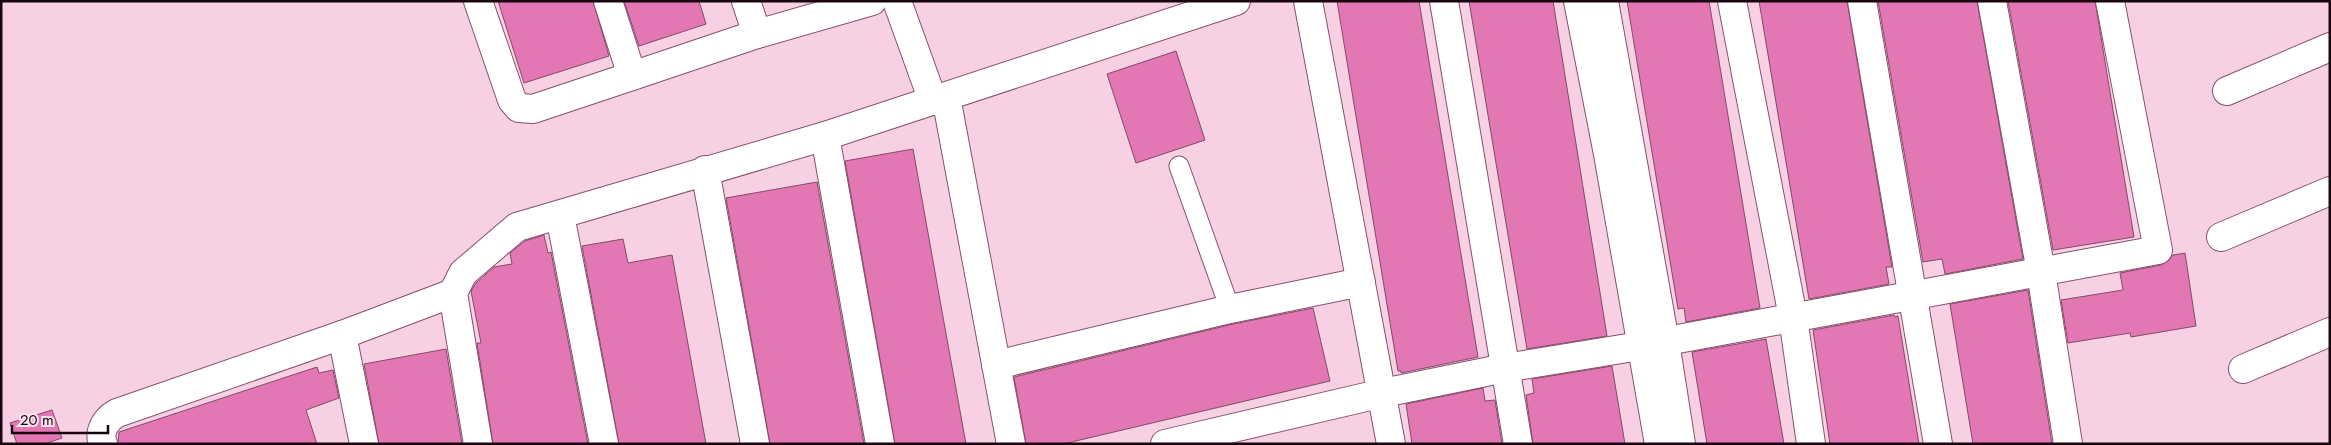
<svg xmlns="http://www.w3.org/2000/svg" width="2331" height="445" font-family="Jost,sans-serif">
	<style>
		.building { fill: #e377b3; stroke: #814b68 }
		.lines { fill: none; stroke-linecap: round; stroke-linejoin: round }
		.service-casing { stroke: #86506d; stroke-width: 21 }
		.minor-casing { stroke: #86506d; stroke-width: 30 }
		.service { stroke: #fff; stroke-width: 19 }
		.minor { stroke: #fff; stroke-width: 28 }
	</style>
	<rect width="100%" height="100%" fill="#f7d1e3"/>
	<g class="building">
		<polygon points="498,1 593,1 609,56 524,83"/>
		<polygon points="624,1 699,1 706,24 639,46"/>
		<polygon points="1337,1 1419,1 1478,357 1401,373 1401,371 1398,371"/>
		<polygon points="1469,1 1553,1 1607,336 1527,349"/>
		<polygon points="1627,1 1709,1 1760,308 1686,322 1684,308 1678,309"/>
		<polygon points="1759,1 1847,1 1892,267 1886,267 1889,284 1809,299"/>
		<polygon points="1878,1 1977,1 2023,259 1945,274 1942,259 1923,262"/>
		<polygon points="2008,1 2095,1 2134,237 2053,250"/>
		<polygon points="1176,51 1205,140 1136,163 1107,74"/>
		<polygon points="913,149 943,317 966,444 895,444 845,161"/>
		<polygon points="817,182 864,444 770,444 726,198"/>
		<polygon points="544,235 548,253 551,252 588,444 493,444 477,343 481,343 471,291 476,283 494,267 512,264 510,253 525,241"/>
		<polygon points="623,239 628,263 672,255 706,444 619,444 582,246"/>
		<polygon points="2185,253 2196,326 2131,337 2130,333 2068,343 2061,300 2123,290 2120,273 2161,265 2168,261 2173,255"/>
		<polygon points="2028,290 2052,444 1973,444 1950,304"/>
		<polygon points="1313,308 1330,381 1063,444 1026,444 1014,377 1233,324"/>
		<polygon points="1894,315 1895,317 1898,316 1919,444 1830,444 1813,330"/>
		<polygon points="1766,339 1784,444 1707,444 1692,352"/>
		<polygon points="446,349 462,444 379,444 364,364"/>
		<polygon points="1612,366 1625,444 1533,444 1526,395 1534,393 1532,379"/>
		<polygon points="317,367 319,373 333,370 339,398 306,410 317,444 118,444 119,432"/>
		<polygon points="1483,388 1485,401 1495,400 1502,444 1412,444 1406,404"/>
		<polygon points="52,410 62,438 44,444 17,444 10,423"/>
	</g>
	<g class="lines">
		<g class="service-casing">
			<polyline id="service" points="1179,166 1230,309"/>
		</g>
		<g class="minor-casing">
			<g id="minor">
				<polyline points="478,1 512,100 519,108 533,109 632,76"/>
				<polyline points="608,1 632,76 757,34 872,1"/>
				<polyline points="746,1 757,34"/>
				<polyline points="897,1 933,101"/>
				<polyline points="1308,1 1391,444"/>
				<polyline points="1444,1 1518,444"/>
				<polyline points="1578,1 1608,154 1659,444"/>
				<polyline points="1604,1 1665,342 1681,444"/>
				<polyline points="1732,1 1793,317 1811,444"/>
				<polyline points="1862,1 1938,444"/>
				<polyline points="1992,1 2041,272 2068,444"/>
				<polyline points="2227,91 2330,47"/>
				<polyline points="946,97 1011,444"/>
				<polyline points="825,136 880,444"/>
				<polyline points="705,170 755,444"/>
				<polyline points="560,215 604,444"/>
				<polyline points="2221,237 2330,191"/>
				<polyline points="342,335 364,444"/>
				<polyline points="996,365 1230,309 1361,282"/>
				<polyline points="2243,369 2330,332"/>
				<path d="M103 444C98 431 106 419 117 413L342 335 453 293"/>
				<polyline points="478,444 453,293 463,273 517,227 825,136 1236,1"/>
				<polyline points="1165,444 1383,393 1505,368 1640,346 2158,250 2110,1"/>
			</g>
		</g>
		<use href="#service" class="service"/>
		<use href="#minor" class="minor"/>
	</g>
	<rect width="2331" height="445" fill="none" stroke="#180510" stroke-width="5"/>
	<path d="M12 425v8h96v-8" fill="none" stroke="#180510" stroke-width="2.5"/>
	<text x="20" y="425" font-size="15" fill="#180510" stroke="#fce2ef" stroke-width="4" paint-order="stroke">20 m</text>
</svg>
